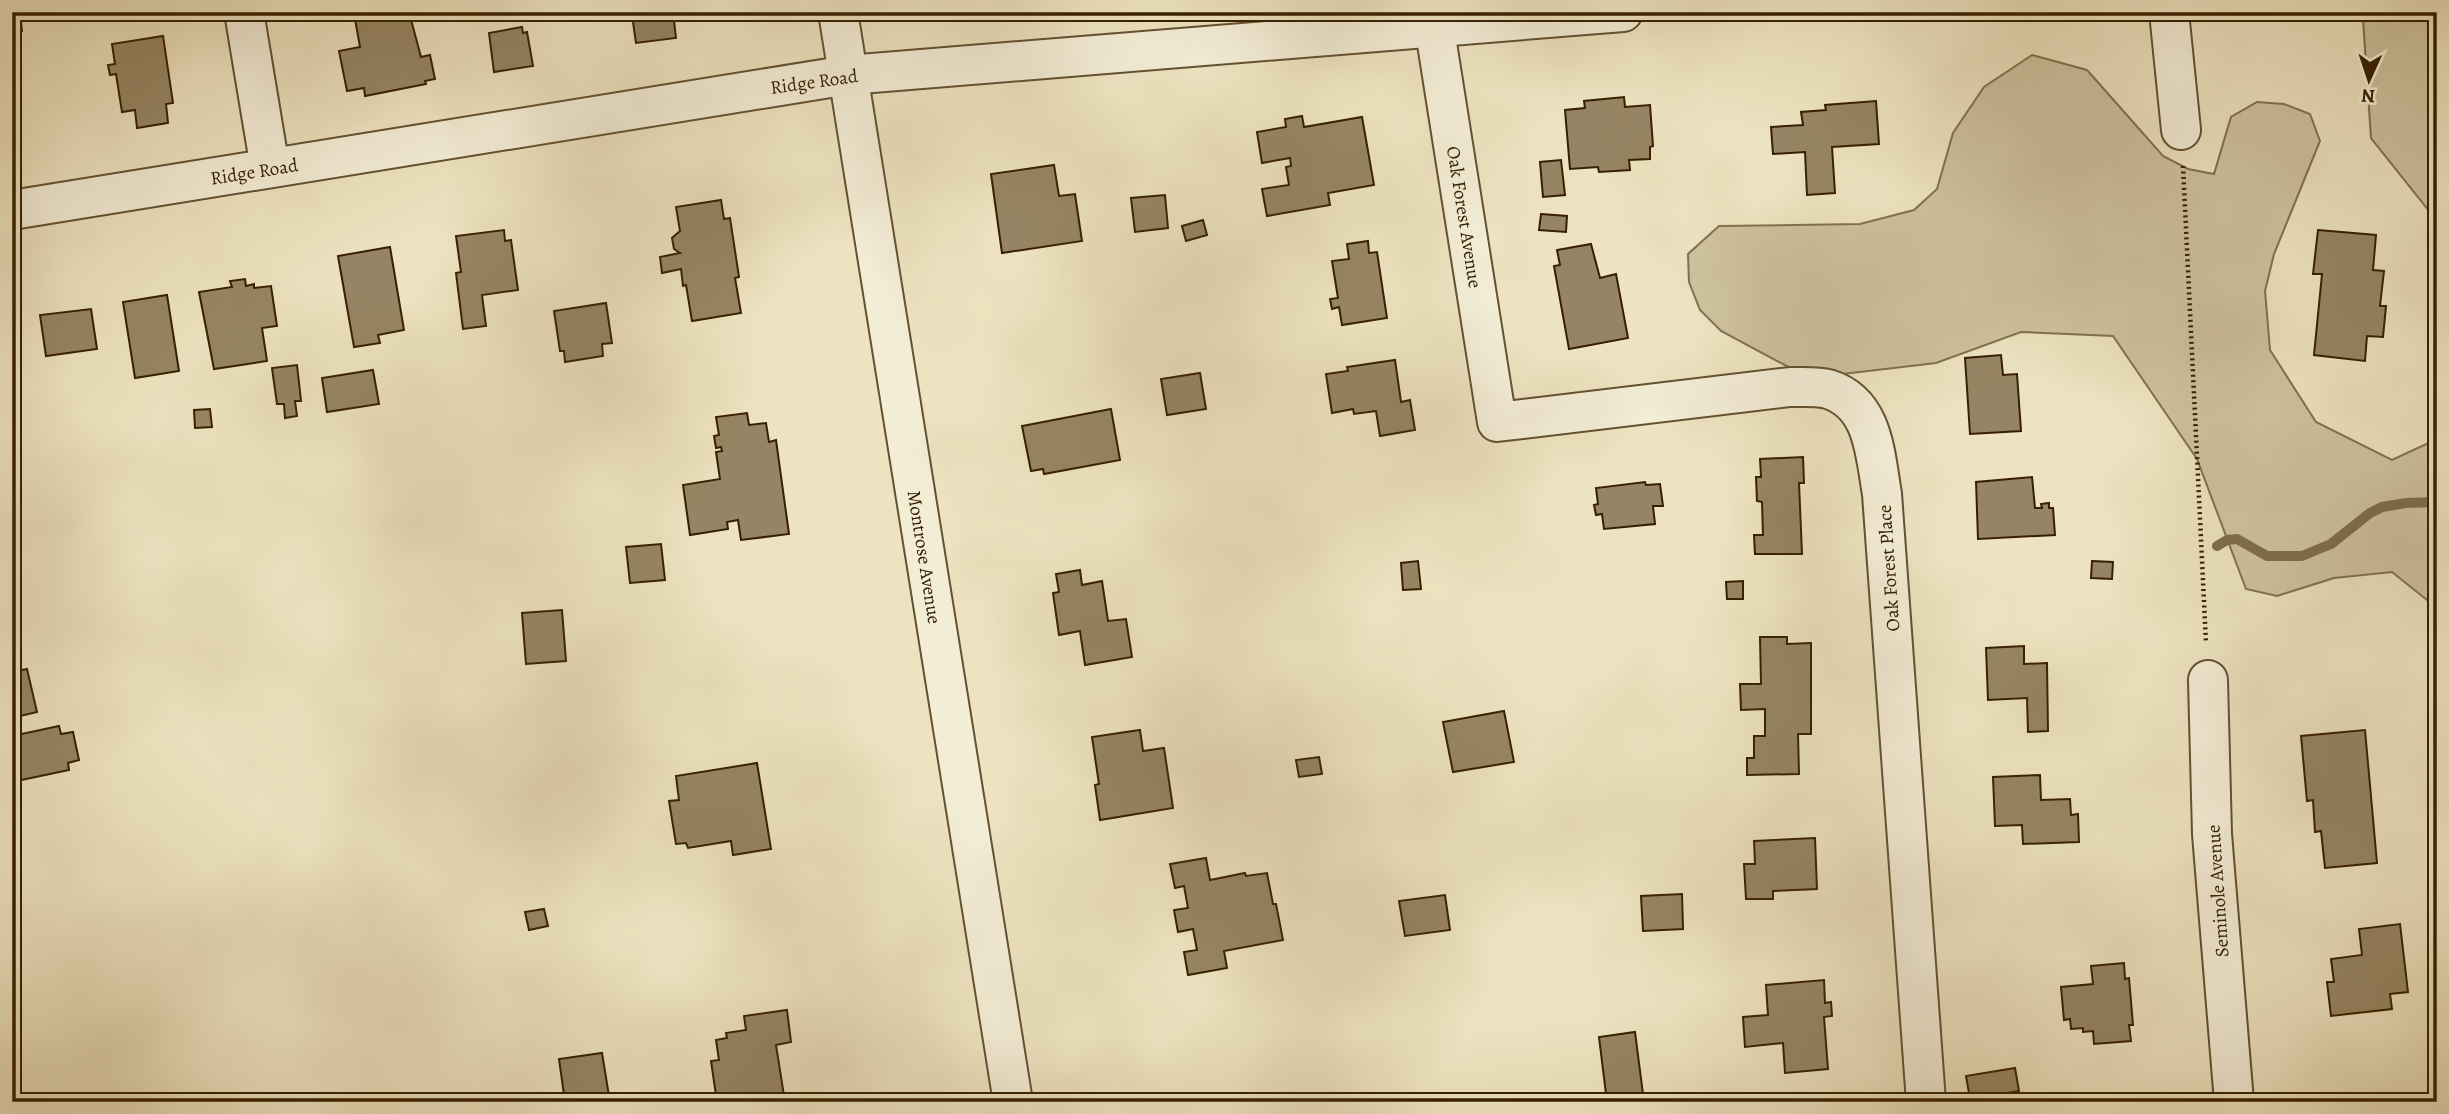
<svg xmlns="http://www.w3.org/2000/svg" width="2449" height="1114" font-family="Alegreya,serif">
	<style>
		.green { fill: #cec29f; stroke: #827150; stroke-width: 2 }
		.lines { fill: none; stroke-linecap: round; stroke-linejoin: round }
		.stream { stroke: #7f6d4c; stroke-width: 10 }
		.building { fill: #968564; stroke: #372000; stroke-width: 2 }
		.minor-casing { stroke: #645130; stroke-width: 42 }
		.path { stroke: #372000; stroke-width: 4.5; stroke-dasharray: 2 3.5; stroke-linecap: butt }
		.minor { stroke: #f3edd6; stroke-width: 38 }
		.labels { text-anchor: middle; stroke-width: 7; stroke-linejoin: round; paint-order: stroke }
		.street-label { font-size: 19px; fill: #372000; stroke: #f3edd6 }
	</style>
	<rect width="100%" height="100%" fill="#ede3c0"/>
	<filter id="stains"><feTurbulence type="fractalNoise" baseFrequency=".00286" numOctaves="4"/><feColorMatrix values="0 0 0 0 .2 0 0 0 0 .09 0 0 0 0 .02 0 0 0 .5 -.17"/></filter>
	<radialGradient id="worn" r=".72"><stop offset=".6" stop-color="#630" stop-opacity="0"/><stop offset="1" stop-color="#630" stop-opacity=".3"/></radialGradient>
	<g class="green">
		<polygon points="2365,12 2437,12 2437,221 2371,138 2363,19"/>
		<polygon points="2032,55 2087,70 2163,156 2188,169 2214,174 2231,117 2257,102 2284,104 2310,114 2320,141 2274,254 2265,291 2270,350 2316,422 2392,460 2437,439 2437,608 2392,572 2334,578 2277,596 2246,589 2197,459 2113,336 2021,332 1936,363 1809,378 1721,331 1700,310 1689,282 1688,254 1719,226 1860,224 1914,210 1937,189 1953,133 1984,87"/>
	</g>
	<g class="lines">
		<polyline class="stream" points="2217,546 2227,540 2237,539 2267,556 2302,556 2331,544 2370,513 2382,507 2406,503 2437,502"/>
	</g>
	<g class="building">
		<polygon points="20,12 22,31 12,32 12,13"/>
		<polygon points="391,12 409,12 421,57 430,55 435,79 425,81 426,84 365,96 364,88 347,91 339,51 360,47 355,19"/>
		<polygon points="622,12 673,12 676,38 636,43 632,15 622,17"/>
		<rect x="2404" y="12" width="27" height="8"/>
		<polygon points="522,27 523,33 527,32 533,66 494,72 489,33"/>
		<polygon points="163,36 173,103 166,104 168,123 137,128 135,110 122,112 116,74 110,75 108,65 115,64 112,44"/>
		<polygon points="1624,97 1625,107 1650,105 1653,146 1650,147 1650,159 1629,160 1630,170 1599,172 1598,167 1570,169 1565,110 1585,108 1584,101"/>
		<polygon points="1876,101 1879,144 1832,147 1835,193 1807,195 1805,152 1773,154 1771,127 1803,125 1801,112 1826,110 1825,105"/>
		<polygon points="1302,116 1304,127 1362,117 1374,185 1328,193 1330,205 1267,216 1262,189 1289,185 1286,167 1291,166 1290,158 1262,163 1257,132 1286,127 1285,119"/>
		<polygon points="1561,160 1565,195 1543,197 1540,162"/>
		<polygon points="1054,165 1059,196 1075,194 1082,241 1002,253 991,174"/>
		<polygon points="1165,195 1168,228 1135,232 1131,198"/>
		<polygon points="721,200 724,219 730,218 739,277 735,278 741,313 692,321 686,285 683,286 681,269 662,273 660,257 680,253 674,249 672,238 680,231 676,207"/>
		<polygon points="1541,214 1567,216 1566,232 1539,230"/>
		<polygon points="1203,220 1207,235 1186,241 1182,226"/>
		<polygon points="504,230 505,241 511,240 518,290 482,295 486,326 463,329 456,273 461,272 456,236"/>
		<polygon points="2318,230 2376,235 2373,270 2384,271 2380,306 2386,306 2383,337 2367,336 2365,361 2314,355 2322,274 2313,274"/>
		<polygon points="1368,241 1369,253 1377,252 1387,318 1342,325 1339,307 1332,309 1330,299 1338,298 1332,261 1349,259 1347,244"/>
		<polygon points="1591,244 1600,278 1616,274 1628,338 1569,349 1554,266 1560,265 1557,250"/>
		<polygon points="390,247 404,330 378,335 380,343 354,347 338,256"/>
		<polygon points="245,279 246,286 254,284 254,288 271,286 277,326 262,328 267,361 214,369 199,292 232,287 230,281"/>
		<polygon points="167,295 179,371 135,378 123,302"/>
		<polygon points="606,303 612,343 602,344 603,356 565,362 564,351 560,351 554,311"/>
		<polygon points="91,309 97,349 46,356 40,315"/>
		<polygon points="12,343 20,390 12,391"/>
		<polygon points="2001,355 2003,375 2017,374 2021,431 1970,434 1965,358"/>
		<polygon points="1395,360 1401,402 1410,400 1415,430 1380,436 1376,411 1354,414 1353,409 1332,413 1326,374 1348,371 1347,367"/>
		<polygon points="297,365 301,401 295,401 297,416 285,418 284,404 277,404 272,368"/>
		<polygon points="373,370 379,404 327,412 322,378"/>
		<polygon points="1200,373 1206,409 1167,415 1161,379"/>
		<polygon points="210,409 212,427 195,428 194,410"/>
		<polygon points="1111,409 1120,460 1044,474 1043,469 1031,471 1022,426"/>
		<polygon points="747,413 749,425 766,423 769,442 776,440 789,534 741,540 738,520 727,522 728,529 690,535 683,485 720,479 716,452 722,451 721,447 716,448 714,436 719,435 716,417"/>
		<polygon points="1803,457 1804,483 1799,483 1802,554 1755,554 1754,535 1763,535 1762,502 1757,501 1756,477 1761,477 1760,459"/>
		<polygon points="2032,477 2035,508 2042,508 2041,504 2049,503 2049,508 2053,508 2055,535 1978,539 1976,482"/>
		<polygon points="1645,482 1646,485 1660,484 1663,506 1653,506 1655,524 1604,529 1602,514 1596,515 1594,505 1598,504 1596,488"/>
		<polygon points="661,544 665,580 630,583 626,547"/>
		<polygon points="1418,561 1421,589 1403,590 1401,563"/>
		<polygon points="2092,561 2113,562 2112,579 2091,578"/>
		<polygon points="1080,570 1082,585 1102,581 1108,621 1126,619 1132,657 1085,665 1080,631 1059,635 1053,593 1059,592 1056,574"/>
		<polygon points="1743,581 1743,599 1727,599 1726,582"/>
		<polygon points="562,610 566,661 526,664 522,613"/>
		<polygon points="1760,637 1787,637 1787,644 1811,643 1811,734 1798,734 1799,774 1747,775 1747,758 1754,758 1754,736 1765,736 1765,709 1741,710 1740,684 1761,684"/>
		<polygon points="2024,646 2024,664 2047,663 2048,731 2028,732 2027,698 1988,700 1986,648"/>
		<polygon points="27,669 37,712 12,718 12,672"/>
		<polygon points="1504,711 1514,762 1453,772 1443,722"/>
		<polygon points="59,726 61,734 73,732 79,760 68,763 69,770 12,782 12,736"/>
		<polygon points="1140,730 1143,751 1164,748 1173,808 1100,820 1095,785 1099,784 1092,737"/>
		<polygon points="2365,730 2377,863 2325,868 2321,831 2315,832 2313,800 2307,801 2301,736"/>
		<polygon points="1319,757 1322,774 1299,777 1296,760"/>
		<polygon points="757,763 771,849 733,855 731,841 688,848 686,843 676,844 669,801 679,800 676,776"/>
		<polygon points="2040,775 2041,800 2070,799 2071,815 2078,814 2079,842 2023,844 2022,825 1995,826 1993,777"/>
		<polygon points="1815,838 1817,889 1773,891 1773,899 1746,899 1744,864 1755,864 1754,841"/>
		<polygon points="1206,858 1210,880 1245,873 1246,876 1267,873 1273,904 1276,904 1283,940 1224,951 1227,968 1188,975 1184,952 1197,950 1193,929 1178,932 1174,910 1188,908 1184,886 1175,888 1170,864"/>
		<polygon points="1682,894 1683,929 1643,931 1641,896"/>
		<polygon points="1445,895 1450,930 1405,936 1399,901"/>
		<polygon points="544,909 548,926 529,930 525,912"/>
		<polygon points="2400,924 2408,992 2390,994 2392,1009 2331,1016 2327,982 2334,982 2331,959 2362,955 2359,929"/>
		<polygon points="2124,963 2125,979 2129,978 2133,1025 2129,1025 2131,1041 2094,1044 2093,1031 2083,1032 2083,1028 2071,1029 2070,1019 2064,1020 2061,987 2093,984 2091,966"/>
		<polygon points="1824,980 1825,1003 1831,1002 1832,1016 1824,1017 1828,1069 1785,1073 1783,1043 1745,1047 1743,1017 1768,1015 1766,985"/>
		<polygon points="787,1010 791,1042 776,1045 785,1102 717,1102 711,1061 719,1060 716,1040 727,1038 726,1033 746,1030 744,1016"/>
		<polygon points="1635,1032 1644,1102 1607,1102 1599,1037"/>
		<polygon points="602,1053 610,1102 565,1102 559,1059"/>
		<polygon points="2015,1068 2019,1091 1970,1099 1966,1076"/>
	</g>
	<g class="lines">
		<g class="minor-casing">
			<g id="minor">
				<polyline points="244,12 270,168"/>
				<polyline points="838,12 1013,1102"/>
				<path d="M1432 12 1497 422 1790 387C1802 387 1817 386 1828 389 1874 403 1875 454 1882 494L1926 1102"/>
				<polyline points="2169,12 2181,130"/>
				<polyline points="12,210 848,75 1623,12"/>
				<polyline points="2208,680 2212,834 2234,1102"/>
			</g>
		</g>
		<polyline class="path" points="2183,166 2206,643"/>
		<use href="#minor" class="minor"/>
	</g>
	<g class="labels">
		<g class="street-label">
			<text transform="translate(814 81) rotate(-8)" y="7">Ridge Road</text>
			<text transform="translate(254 171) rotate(-9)" y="7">Ridge Road</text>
			<text transform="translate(1465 217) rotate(81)" y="7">Oak Forest Avenue</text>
			<text transform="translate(925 557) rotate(81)" y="7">Montrose Avenue</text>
			<text transform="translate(1888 568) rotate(-94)" y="7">Oak Forest Place</text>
			<text transform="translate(2217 891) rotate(-94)" y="7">Seminole Avenue</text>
		</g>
	</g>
	<rect width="2449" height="1114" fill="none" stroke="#ede3c0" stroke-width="42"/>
	<rect x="14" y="14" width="2421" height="1086" fill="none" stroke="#372000" stroke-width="3.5"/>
	<rect x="21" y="21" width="2407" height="1072" fill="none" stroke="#372000" stroke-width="2"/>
	<g transform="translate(2369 80) rotate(183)" stroke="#f3edd6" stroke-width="5" paint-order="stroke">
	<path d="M0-5L12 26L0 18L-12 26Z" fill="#372000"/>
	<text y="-10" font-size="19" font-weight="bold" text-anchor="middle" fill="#372000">N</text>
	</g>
	<rect width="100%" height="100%" filter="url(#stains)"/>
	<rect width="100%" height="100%" fill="url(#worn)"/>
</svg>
